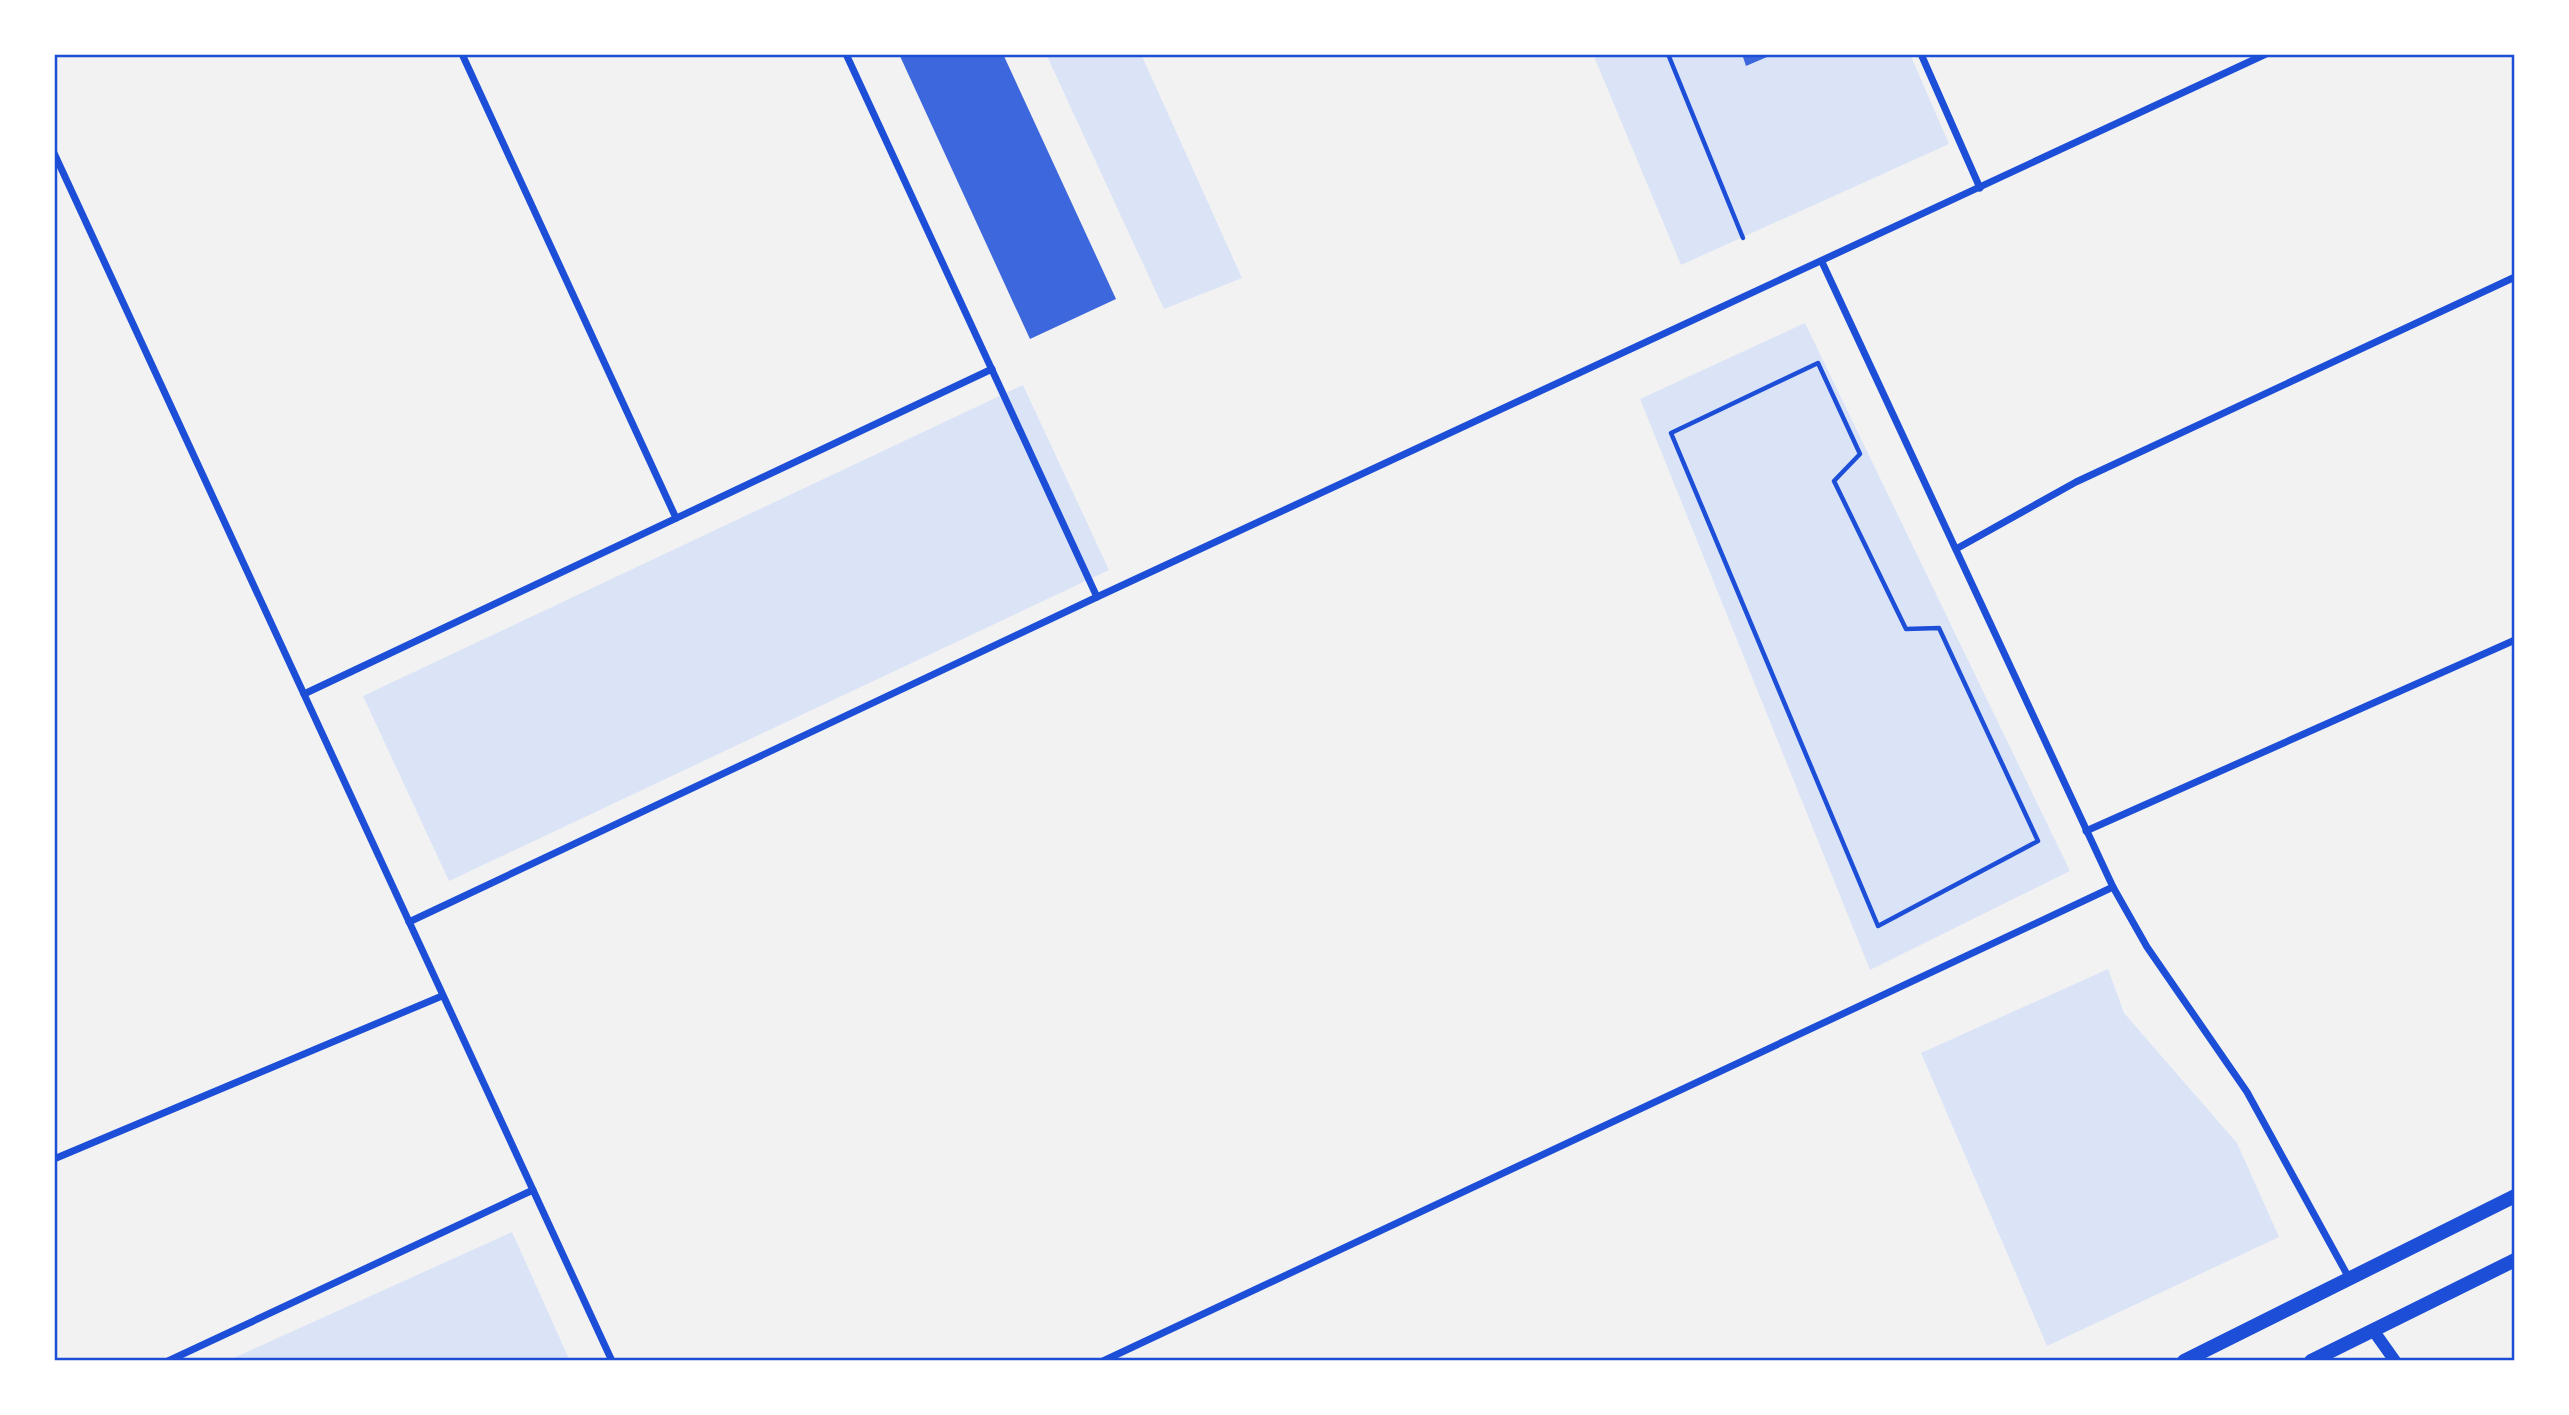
<svg xmlns="http://www.w3.org/2000/svg" width="2569" height="1415" font-family="Roboto,sans-serif">
	<style>
		.green { fill: #dbe4f7 }
		.building { fill: #3d67dc }
		.lines { fill: none; stroke-linecap: round; stroke-linejoin: round }
		.path { stroke: #1d4ed8; stroke-width: 4.5 }
		.minor { stroke: #1d4ed8; stroke-width: 7 }
		.tertiary { stroke: #1d4ed8; stroke-width: 12 }
		.secondary { stroke: #1d4ed8; stroke-width: 14 }
		.neatline { fill: none; stroke: #1d4ed8; stroke-width: 2.5 }
	</style>
	<rect width="100%" height="100%" fill="#f2f2f2"/>
	<g class="green">
		<polygon points="1046,54 1141,54 1242,278 1164,309"/>
		<polygon points="1593,54 1910,54 1949,144 1681,265"/>
		<polygon points="1805,323 2070,871 1870,970 1640,399"/>
		<polygon points="1023,385 1109,570 449,881 363,696"/>
		<polygon points="2108,969 2124,1013 2237,1143 2279,1237 2047,1346 1921,1053"/>
		<polygon points="512,1232 570,1361 227,1361"/>
	</g>
	<g class="building">
		<polygon points="899,54 1003,54 1116,299 1030,339"/>
		<polygon points="1742,54 1774,54 1746,66"/>
	</g>
	<g class="lines">
		<g class="path">
			<polyline points="1668,54 1743,238"/>
			<polygon points="1818,363 1860,454 1834,481 1906,629 1939,628 2038,841 1878,926 1671,433"/>
		</g>
		<g class="minor">
			<polyline points="462,54 676,518"/>
			<polyline points="846,54 1097,597"/>
			<polyline points="1921,54 1980,188"/>
			<polyline points="54,153 612,1361"/>
			<polyline points="1822,262 2113,887 2147,947 2247,1092 2349,1278"/>
			<polyline points="1956,549 2076,482 2515,277"/>
			<polyline points="304,694 992,369"/>
			<polyline points="2086,831 2515,640"/>
			<polyline points="409,922 1097,597 2266,54"/>
			<polyline points="54,1159 442,996"/>
			<polyline points="168,1361 533,1190"/>
			<polyline points="1103,1361 2113,887"/>
		</g>
		<polyline class="tertiary" points="2373,1330 2395,1361"/>
		<g class="secondary">
			<polyline points="2184,1361 2515,1196"/>
			<polyline points="2311,1361 2515,1260"/>
		</g>
	</g>
	<rect width="2569" height="1415" fill="none" stroke="#ffffff" stroke-width="112"/>
	<rect x="56" y="56" width="2457" height="1303" class="neatline"/>
</svg>
